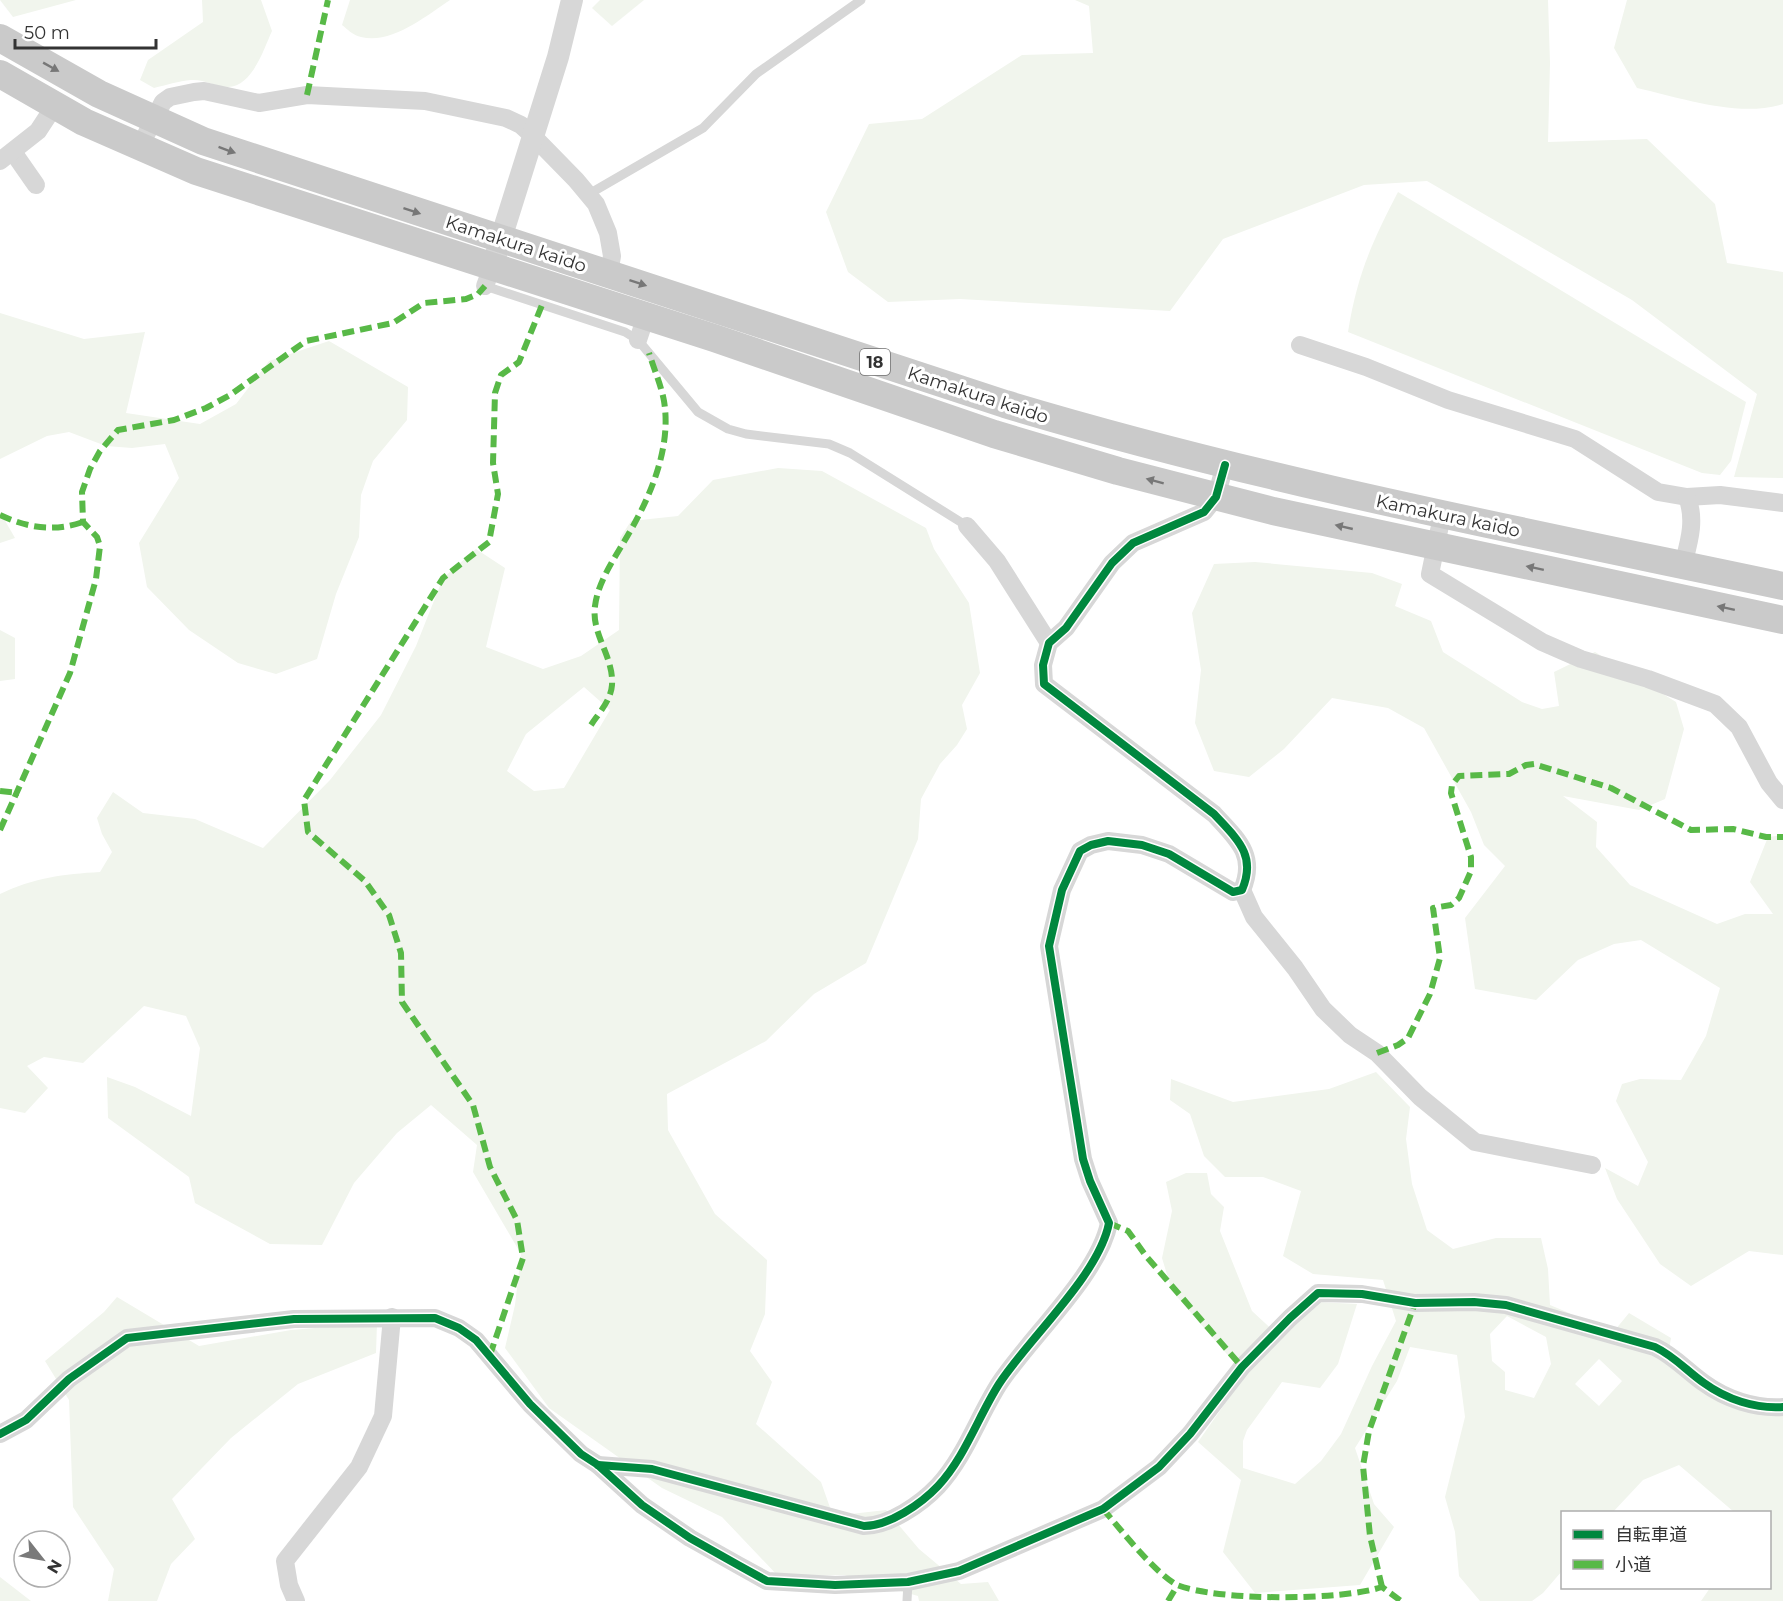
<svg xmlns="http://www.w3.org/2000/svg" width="1783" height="1601" font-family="Montserrat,'Noto Sans JP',sans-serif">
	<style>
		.green { fill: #f1f5ed; fill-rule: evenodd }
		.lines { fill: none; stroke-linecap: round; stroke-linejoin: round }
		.service { stroke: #d7d7d7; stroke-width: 9 }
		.minor { stroke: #d7d7d7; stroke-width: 18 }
		.tertiary { stroke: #d7d7d7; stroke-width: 22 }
		.primary { stroke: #cacaca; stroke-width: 28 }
		.quiet { stroke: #58b947; stroke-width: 6; stroke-dasharray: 12 6; stroke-linecap: butt }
		.cycleway-casing { stroke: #fff; stroke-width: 11 }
		.cycleway { stroke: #00873e; stroke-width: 8 }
		.oneway { fill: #777 }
		.labels { text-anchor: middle; stroke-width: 6; stroke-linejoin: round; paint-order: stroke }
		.shield { fill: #fff; stroke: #707070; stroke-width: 1.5 }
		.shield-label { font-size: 16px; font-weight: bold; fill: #333 }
		.street-label { font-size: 18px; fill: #333; stroke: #fff }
	</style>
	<rect width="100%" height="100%" fill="#fff"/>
	<g class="green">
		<polygon points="0,0 76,0 13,17"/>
		<path d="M202 0H261L272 31C264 48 253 86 228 87 216 87 204 79 191 80 179 81 166 85 154 88L140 80 148 60 203 22Z"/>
		<path d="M350 0H450C426 16 391 45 361 37 354 36 347 29 342 25Z"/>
		<polygon points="600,0 644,0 612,26 592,8"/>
		<polygon points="1075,0 1548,0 1550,63 1548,142 1647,139 1715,204 1727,263 1783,272 1783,478 1734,477 1757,394 1632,300 1427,181 1364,185 1223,239 1170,311 960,299 888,302 848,272 826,212 869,124 922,119 1022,55 1093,53 1089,6"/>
		<path d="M1627 0H1783V104C1738 118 1682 98 1637 88L1614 48Z"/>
		<path d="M1398 192 1746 402 1731 461 1720 475 1702 473 1348 332C1357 275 1372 242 1398 192Z"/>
		<polygon points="0,313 84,339 145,332 126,413 200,424 236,404 269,361 329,341 408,387 407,420 373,461 361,495 359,537 336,594 317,659 276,674 238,663 189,630 147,587 139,543 179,478 165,444 132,448 106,446 69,432 47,436 0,459"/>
		<path d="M778 468 822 471 926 528 934 549 969 603 980 673 962 705 967 729 957 745 940 764 921 799 918 839 866 963 814 994 766 1041 667 1094 668 1130 715 1214 767 1260 765 1314 750 1351 772 1382 756 1424 821 1482 833 1516 886 1510 919 1549 961 1584 988 1582 999 1601H919L918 1596 844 1575 779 1577 722 1517 662 1488 549 1408 505 1348 515 1305 521 1254 473 1172 477 1145 431 1105 397 1133 354 1183 322 1245 270 1244 195 1203 189 1177 108 1118 107 1077 135 1087 191 1116 200 1048 186 1016 144 1006 83 1063 44 1057 27 1066 48 1088 25 1113 0 1108V894C33 878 64 874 100 872L112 852 102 834 97 818 113 792 143 813 195 819 263 848 330 780 381 715 416 646 443 578 476 549 505 568 486 647 543 669 581 656 619 630 620 538 631 521 678 516 713 480ZM584 687 610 710 564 788 534 791 507 771 526 734Z"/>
		<polygon points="0,512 15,538 0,543"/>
		<polygon points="1255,562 1372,573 1402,584 1395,606 1431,621 1443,652 1522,702 1542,709 1559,706 1554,672 1595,652 1676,702 1684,729 1665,799 1639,810 1563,796 1597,822 1596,847 1630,885 1717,924 1745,914 1773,914 1750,882 1768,837 1783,835 1783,1255 1749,1251 1691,1286 1660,1264 1617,1199 1605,1168 1638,1186 1648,1162 1616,1101 1622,1084 1640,1079 1681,1080 1706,1036 1720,988 1641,940 1614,944 1578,960 1536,1000 1475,989 1465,918 1505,866 1484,845 1471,812 1424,728 1388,708 1332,698 1284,749 1249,777 1214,771 1195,723 1201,670 1192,613 1214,564"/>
		<polygon points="0,630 15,638 15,679 0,681"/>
		<path d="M1376 1072 1410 1107 1406 1139 1412 1184 1427 1230 1453 1249 1496 1238H1541L1548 1269 1550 1305 1569 1313 1606 1341 1629 1313 1671 1338 1667 1362 1783 1413V1601H1701L1710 1588H1770V1512H1734L1679 1465 1643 1480 1613 1512H1562V1571L1543 1593 1532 1601H1480L1459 1576 1455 1532 1445 1497 1465 1417 1457 1355 1410 1347 1397 1381 1355 1448 1374 1504 1394 1527 1360 1585 1255 1593 1223 1552 1241 1480 1198 1442 1245 1375 1172 1291 1162 1258 1172 1211 1166 1182 1186 1173H1207L1211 1194 1224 1207 1220 1231 1252 1311 1279 1336 1317 1302 1357 1304 1338 1364 1320 1388 1282 1382 1247 1430 1243 1441V1468L1295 1484 1321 1461 1341 1434 1372 1366 1396 1321 1383 1280 1313 1274 1283 1256 1301 1191 1263 1177H1225L1204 1156 1190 1114 1170 1100 1171 1079 1233 1102 1329 1089ZM1507 1316 1546 1337 1551 1364 1534 1398 1505 1390V1372L1492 1361 1490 1334ZM1599 1359 1622 1381 1599 1406 1575 1384Z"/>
		<polygon points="117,1297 199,1346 291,1330 377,1323 376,1353 298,1384 231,1438 172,1499 195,1539 171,1564 157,1601 108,1601 114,1569 73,1507 69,1400 45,1361 104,1312"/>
		<polygon points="0,1577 31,1601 0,1601"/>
	</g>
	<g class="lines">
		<g class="service">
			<polyline points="589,194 703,128 756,74 861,0"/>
			<polyline points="485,286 625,332 638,340 698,412 728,429 746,434 829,444 850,453 967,526"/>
			<polyline points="907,1601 908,1582"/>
		</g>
		<g class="minor">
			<polyline points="139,148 163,102 170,97 194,92 204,91 259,103 307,95 425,101 506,118 521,125 533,136 576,180 596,204 608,233 612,256 609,274"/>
			<polyline points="13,152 36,185"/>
			<polyline points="0,161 38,131 55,105"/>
			<polyline points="485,286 492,267"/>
			<polyline points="638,340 646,316"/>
			<polyline points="1300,345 1366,367 1448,400 1575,439 1658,492 1687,497 1720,495 1783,503"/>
			<polyline points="1442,516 1430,574 1542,642 1581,659 1648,679 1715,704 1739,727 1769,783 1783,800"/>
			<polyline points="967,526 997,561 1049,643"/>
			<path d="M1683 565C1689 542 1696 520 1687 497"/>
			<polyline points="1242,890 1254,917 1295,968 1323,1009 1350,1035 1377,1053 1420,1097 1475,1142 1592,1165"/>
			<path d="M0 1434 26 1420 69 1379 127 1338 294 1319 435 1318 459 1328 476 1340 530 1404 581 1454 598 1465 642 1505 690 1538 738 1565 767 1581 835 1585 908 1582 959 1571 1103 1509 1159 1467 1190 1434 1242 1367 1290 1318 1318 1293 1362 1294 1415 1303 1474 1302 1506 1305 1655 1347C1674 1356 1687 1371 1704 1383 1726 1399 1755 1409 1783 1407"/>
			<path d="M598 1465 652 1469 864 1526C889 1526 921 1504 938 1486 965 1457 978 1417 999 1384 1029 1338 1099 1275 1109 1223L1090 1181 1083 1159 1049 946 1062 890 1080 851 1091 845 1108 841 1142 845 1169 854 1233 892 1242 890C1257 855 1237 839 1214 814L1044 684 1043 665 1049 643 1066 628 1112 563 1133 543 1204 512 1216 497 1225 465"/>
			<polyline points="296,1601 289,1585 285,1561 359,1467 383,1416 392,1317"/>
		</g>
		<polyline class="tertiary" points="492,267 558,57 572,0"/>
		<g class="primary">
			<path d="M0 38 99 94 203 141 1005 404C1261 481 1522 531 1783 586"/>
			<polyline points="0,74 84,122 196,171 714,338 994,434 1118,471 1273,511 1783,620"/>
		</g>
		<g class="quiet">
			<polyline points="307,95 328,0"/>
			<path d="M0 515C28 528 54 532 83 522"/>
			<path d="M591 725C599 713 611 700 612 685 614 657 591 634 595 606 598 582 614 559 625 540 649 500 672 449 664 401 661 385 654 369 649 353"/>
			<polyline points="0,791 19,793"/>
			<polyline points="0,830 70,673 96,579 100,546 97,537 83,522 82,492 90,469 100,451 118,430 174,420 206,408 230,395 306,341 393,323 424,303 466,299 478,294 485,286"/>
			<polyline points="1377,1053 1398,1045 1408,1038 1430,994 1440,958 1433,908 1451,905 1459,898 1471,871 1471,857 1451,793 1452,785 1459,776 1509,774 1526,765 1534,764 1611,788 1691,830 1733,829 1766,837 1783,837"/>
			<polyline points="1109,1223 1128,1231 1146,1256 1242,1367"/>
			<polyline points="490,1355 523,1258 517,1220 490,1167 473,1105 402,1002 401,953 389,915 365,881 308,832 304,800 443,578 489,542 498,494 493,463 495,393 501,375 519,362 542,305"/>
			<path d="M1103 1509C1121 1530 1154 1572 1177 1585 1218 1601 1339 1601 1382 1587L1401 1601"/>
			<polyline points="1382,1587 1370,1536 1363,1466 1369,1431 1415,1303"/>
			<polyline points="1168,1601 1177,1586"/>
		</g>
		<g class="cycleway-casing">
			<g id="cycleway">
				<path d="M0 1434 26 1420 69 1379 127 1338 294 1319 435 1318 459 1328 476 1340 530 1404 581 1454 598 1465 642 1505 690 1538 738 1565 767 1581 835 1585 908 1582 959 1571 1103 1509 1159 1467 1190 1434 1242 1367 1290 1318 1318 1293 1362 1294 1415 1303 1474 1302 1506 1305 1655 1347C1674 1356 1687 1371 1704 1383 1726 1399 1755 1409 1783 1407"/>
				<path d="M598 1465 652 1469 864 1526C889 1526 921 1504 938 1486 965 1457 978 1417 999 1384 1029 1338 1099 1275 1109 1223L1090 1181 1083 1159 1049 946 1062 890 1080 851 1091 845 1108 841 1142 845 1169 854 1233 892 1242 890C1257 855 1237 839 1214 814L1044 684 1043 665 1049 643 1066 628 1112 563 1133 543 1204 512 1216 497 1225 465"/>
			</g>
		</g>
		<use href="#cycleway" class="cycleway"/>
	</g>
	<defs><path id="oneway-solid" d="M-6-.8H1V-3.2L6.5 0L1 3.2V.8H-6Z" transform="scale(1.5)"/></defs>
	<g class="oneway">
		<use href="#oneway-solid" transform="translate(51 67) rotate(29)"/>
		<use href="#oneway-solid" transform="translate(227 150) rotate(20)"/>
		<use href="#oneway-solid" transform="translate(412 211) rotate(18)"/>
		<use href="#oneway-solid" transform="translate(638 283) rotate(18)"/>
		<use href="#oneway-solid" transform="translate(1155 481) rotate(-165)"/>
		<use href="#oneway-solid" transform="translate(1344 527) rotate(-167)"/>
		<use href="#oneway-solid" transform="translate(1535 568) rotate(-168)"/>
		<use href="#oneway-solid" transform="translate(1726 608) rotate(-168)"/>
	</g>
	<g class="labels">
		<rect class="shield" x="860" y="349" width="30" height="26" rx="4.5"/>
		<g class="shield-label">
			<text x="875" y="368">18</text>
		</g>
		<g class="street-label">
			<text transform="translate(516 244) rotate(18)" y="6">Kamakura kaido</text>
			<text transform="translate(978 395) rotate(18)" y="6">Kamakura kaido</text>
			<text transform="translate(1448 516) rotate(12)" y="6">Kamakura kaido</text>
		</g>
	</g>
	<rect x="1561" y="1511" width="210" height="78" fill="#ffffff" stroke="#adadad" stroke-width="1.5"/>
	<rect x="1573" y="1530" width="30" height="9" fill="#00873e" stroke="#adadad" stroke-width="1.5"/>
	<text x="1615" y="1541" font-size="18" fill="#333333">自転車道</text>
	<rect x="1573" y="1560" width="30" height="9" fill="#58b947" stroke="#adadad" stroke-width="1.5"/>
	<text x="1615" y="1571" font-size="18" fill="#333333">小道</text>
	<g transform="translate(42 1559) rotate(121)"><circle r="28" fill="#ffffff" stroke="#adadad" stroke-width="1.5"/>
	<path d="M0-4.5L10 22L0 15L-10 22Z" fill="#7a7a7a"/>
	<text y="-9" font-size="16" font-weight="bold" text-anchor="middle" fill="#333333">N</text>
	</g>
	<path d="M15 39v9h141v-9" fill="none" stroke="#333333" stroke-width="3"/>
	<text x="24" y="39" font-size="18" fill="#333333" stroke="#ffffff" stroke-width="4.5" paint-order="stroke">50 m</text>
</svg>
